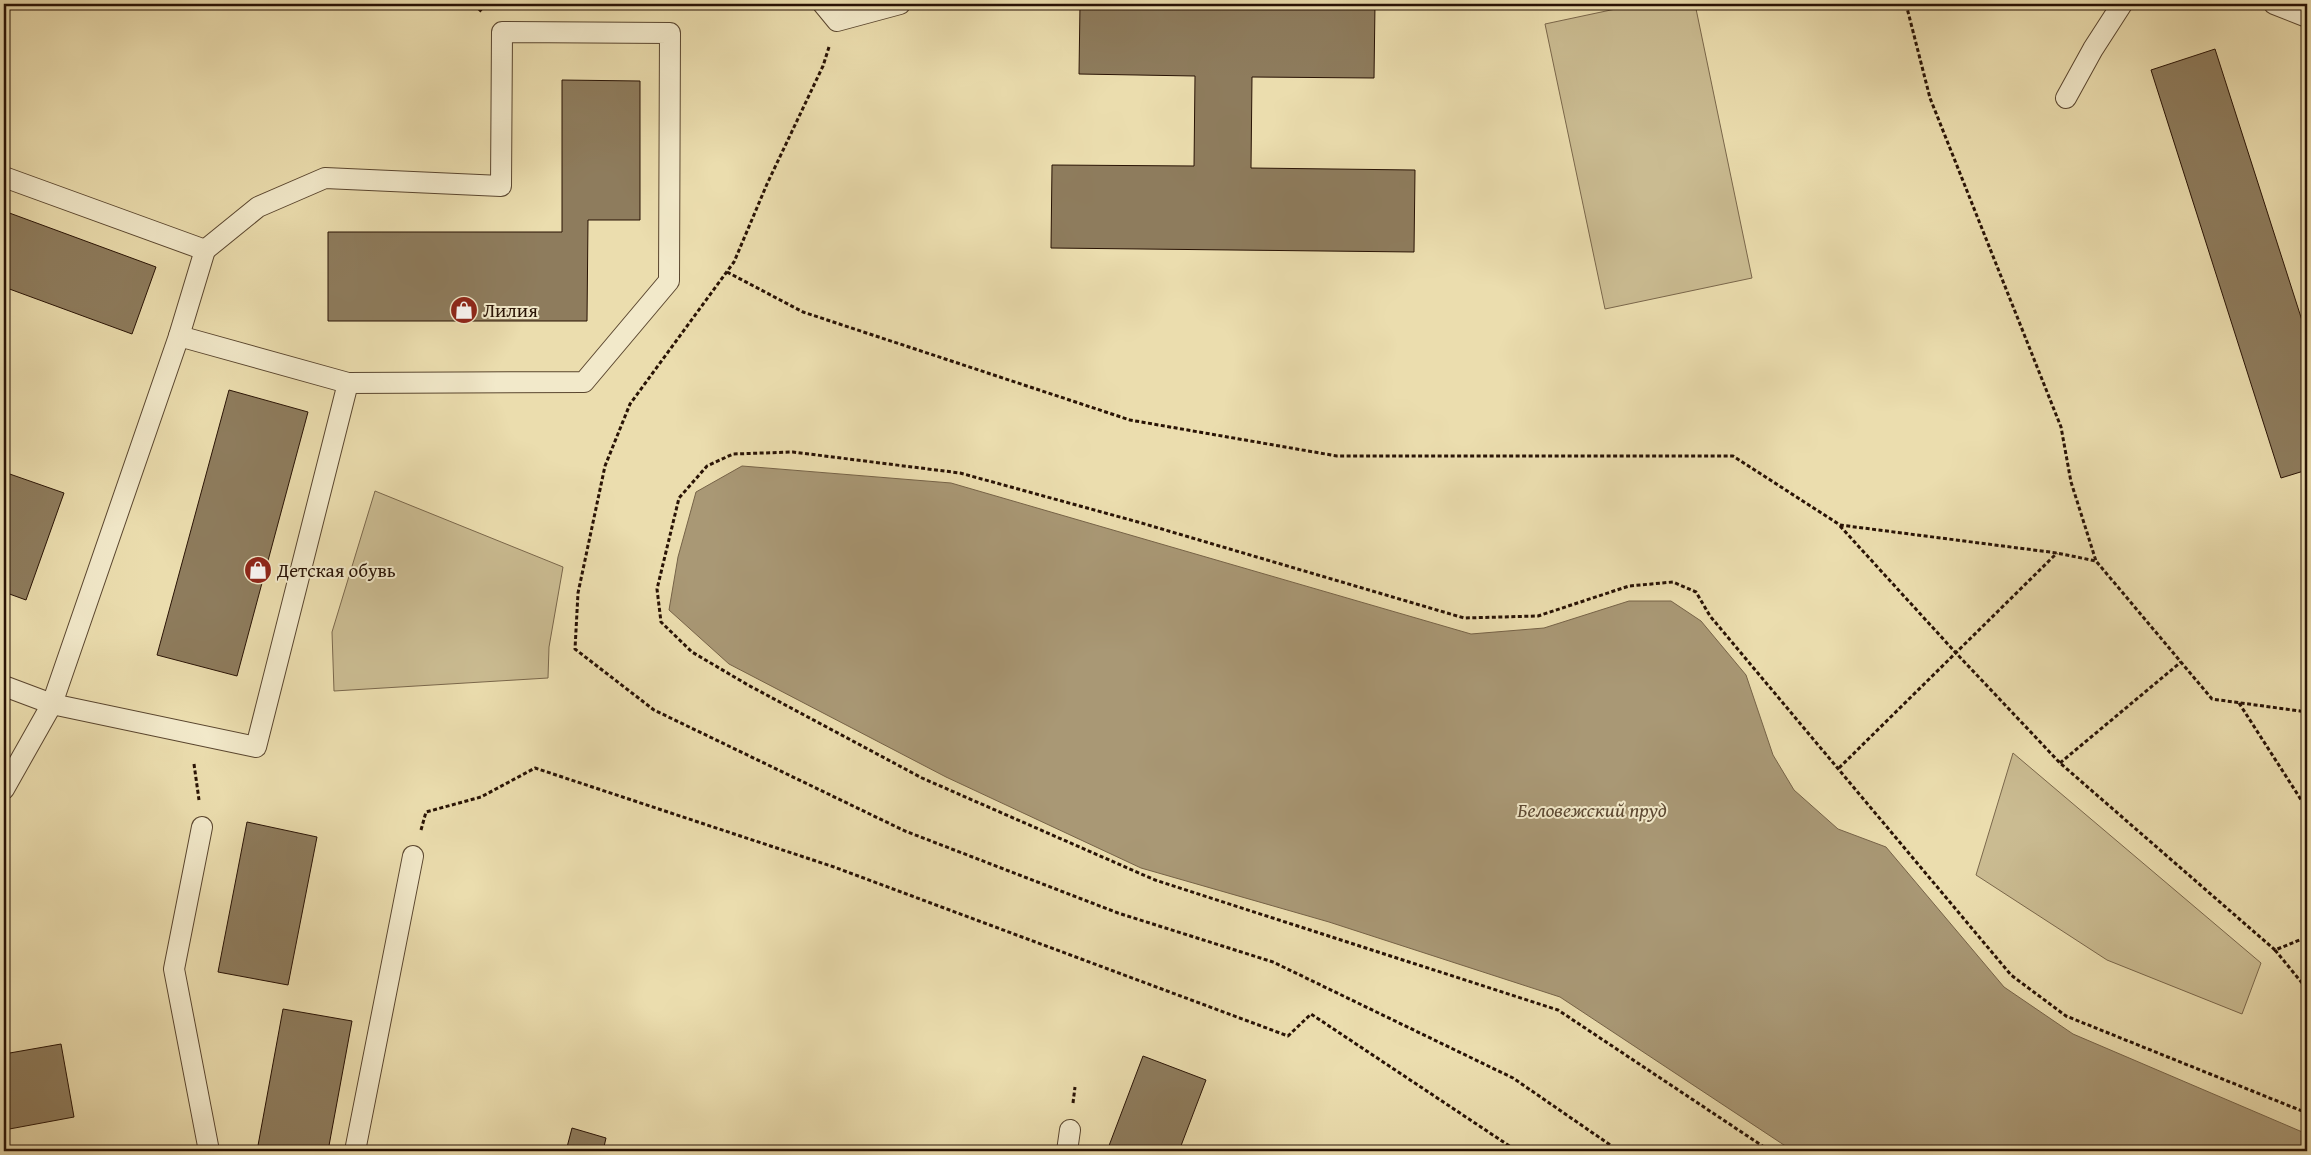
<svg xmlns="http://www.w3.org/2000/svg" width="2311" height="1155" font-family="'Gentium Book Plus',serif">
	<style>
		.green { fill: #cabb91; stroke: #7a674b }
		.water { fill: #a99875; stroke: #766348 }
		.building { fill: #8e7c5d; stroke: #291305 }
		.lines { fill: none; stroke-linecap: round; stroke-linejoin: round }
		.service-casing { stroke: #5a462f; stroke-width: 22 }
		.path { stroke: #291305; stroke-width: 3; stroke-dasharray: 4 2.5; stroke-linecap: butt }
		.service { stroke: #f2e9ca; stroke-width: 20 }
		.labels { text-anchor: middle; stroke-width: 4; stroke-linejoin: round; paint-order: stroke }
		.poi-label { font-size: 19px; fill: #291305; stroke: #f2e9ca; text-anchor: start }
		.water-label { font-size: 20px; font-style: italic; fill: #5c4832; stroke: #f2e9ca }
	</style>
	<rect width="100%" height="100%" fill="#ebddae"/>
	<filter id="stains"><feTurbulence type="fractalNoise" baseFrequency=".004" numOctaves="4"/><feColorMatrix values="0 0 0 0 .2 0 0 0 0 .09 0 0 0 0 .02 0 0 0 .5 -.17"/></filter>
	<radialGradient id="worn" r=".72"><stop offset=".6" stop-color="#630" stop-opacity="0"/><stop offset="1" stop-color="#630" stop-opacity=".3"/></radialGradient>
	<g class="green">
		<polygon points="1639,4 1695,4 1752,278 1605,309 1545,24"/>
		<polygon points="375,491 563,567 549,647 548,678 334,691 332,632"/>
		<polygon points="2013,753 2261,963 2242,1014 2107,960 1976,875"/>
	</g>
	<polygon class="water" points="742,466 951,483 1471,634 1544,628 1629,601 1671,601 1701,621 1746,675 1773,755 1794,790 1838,829 1886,847 2004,987 2073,1034 2307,1134 2307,1151 1793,1151 1560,997 1329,922 1141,868 946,777 729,664 669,610 678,557 696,492"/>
	<g class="building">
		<polygon points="1080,4 1375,4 1374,78 1252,77 1251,168 1415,170 1414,252 1051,248 1052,165 1194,166 1195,76 1079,74"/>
		<polygon points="2215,49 2307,336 2307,470 2281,478 2151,70"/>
		<polygon points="562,80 640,81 640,220 588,220 587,321 328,321 328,232 562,232"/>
		<polygon points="4,211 156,267 132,334 4,287"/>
		<polygon points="229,390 308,412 237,676 157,655"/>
		<polygon points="4,472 64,493 26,600 4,592"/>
		<polygon points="247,822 317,837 288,985 218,972"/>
		<polygon points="283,1009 352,1021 328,1151 257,1151"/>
		<polygon points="61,1044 74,1117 4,1130 4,1054"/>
		<polygon points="1143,1056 1206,1080 1179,1151 1107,1151"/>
		<polygon points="572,1128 606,1138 603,1151 566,1151"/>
	</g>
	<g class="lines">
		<g class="service-casing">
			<g id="service">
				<polyline points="823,4 837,21 900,4"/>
				<polyline points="2274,4 2307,17"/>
				<polyline points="2066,98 2093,49 2122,4"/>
				<polyline points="4,177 205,250 179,336 52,704 4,789"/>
				<polyline points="179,336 348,383"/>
				<polyline points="4,686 52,704 256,747 348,383 584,382 669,281 670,33 502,32 501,186 325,178 258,207 205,250"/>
				<polyline points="202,827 174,969 209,1151"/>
				<polyline points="355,1151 413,856"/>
				<polyline points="1067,1151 1070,1130"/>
			</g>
		</g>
		<g class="path">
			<polyline points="474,4 482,12"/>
			<polyline points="1906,4 1930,98 2061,427 2071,482 2096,561"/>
			<polyline points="829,47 823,66 767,184 734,262 630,404 605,466 578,593 575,649 654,710 905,831 1118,913 1273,962 1513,1078 1619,1151"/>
			<polyline points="727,272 803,312 1130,420 1337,456 1733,456 1840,525 2057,553 2096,561 2212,699 2307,712"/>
			<polyline points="1840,526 1956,653 2060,763 2275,950 2307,937"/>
			<polyline points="2239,703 2307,809"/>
			<polyline points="2060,763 2181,662"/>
			<polyline points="194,764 199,800"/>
			<polyline points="1839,768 2057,553"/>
			<polyline points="421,830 426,812 481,797 535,768 834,867 1288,1036 1311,1014 1517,1151"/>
			<polyline points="2275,950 2307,989"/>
			<polyline points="1073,1103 1075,1087"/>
			<polyline points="1770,1151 1558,1010 1155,880 922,778 748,685 692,652 661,622 657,589 679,498 707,466 733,454 793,452 960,473 1138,522 1464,618 1538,616 1629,586 1673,582 1696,592 1710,616 2011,975 2066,1016 2307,1113"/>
		</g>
		<use href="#service" class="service"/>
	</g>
	<defs>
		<g id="shop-disc" transform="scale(1.4375)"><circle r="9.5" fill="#8f2418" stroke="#f2e9ca"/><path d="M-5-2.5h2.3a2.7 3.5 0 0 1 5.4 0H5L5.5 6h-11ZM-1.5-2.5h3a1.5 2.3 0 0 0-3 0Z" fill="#fff"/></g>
	</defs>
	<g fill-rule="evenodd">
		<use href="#shop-disc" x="464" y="310"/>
		<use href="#shop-disc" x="258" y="570"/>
	</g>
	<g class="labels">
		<g class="poi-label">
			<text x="483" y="317">Лилия</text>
			<text x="277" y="577">Детская обувь</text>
		</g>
		<g class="water-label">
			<text x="1592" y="817">Беловежский пруд</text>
		</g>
	</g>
	<rect width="2311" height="1155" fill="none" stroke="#ebddae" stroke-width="20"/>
	<rect x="5" y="5" width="2301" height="1145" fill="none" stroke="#291305" stroke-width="2.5"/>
	<rect x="10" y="10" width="2291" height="1135" fill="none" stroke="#291305"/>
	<rect width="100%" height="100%" filter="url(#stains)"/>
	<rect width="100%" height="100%" fill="url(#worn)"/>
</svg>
